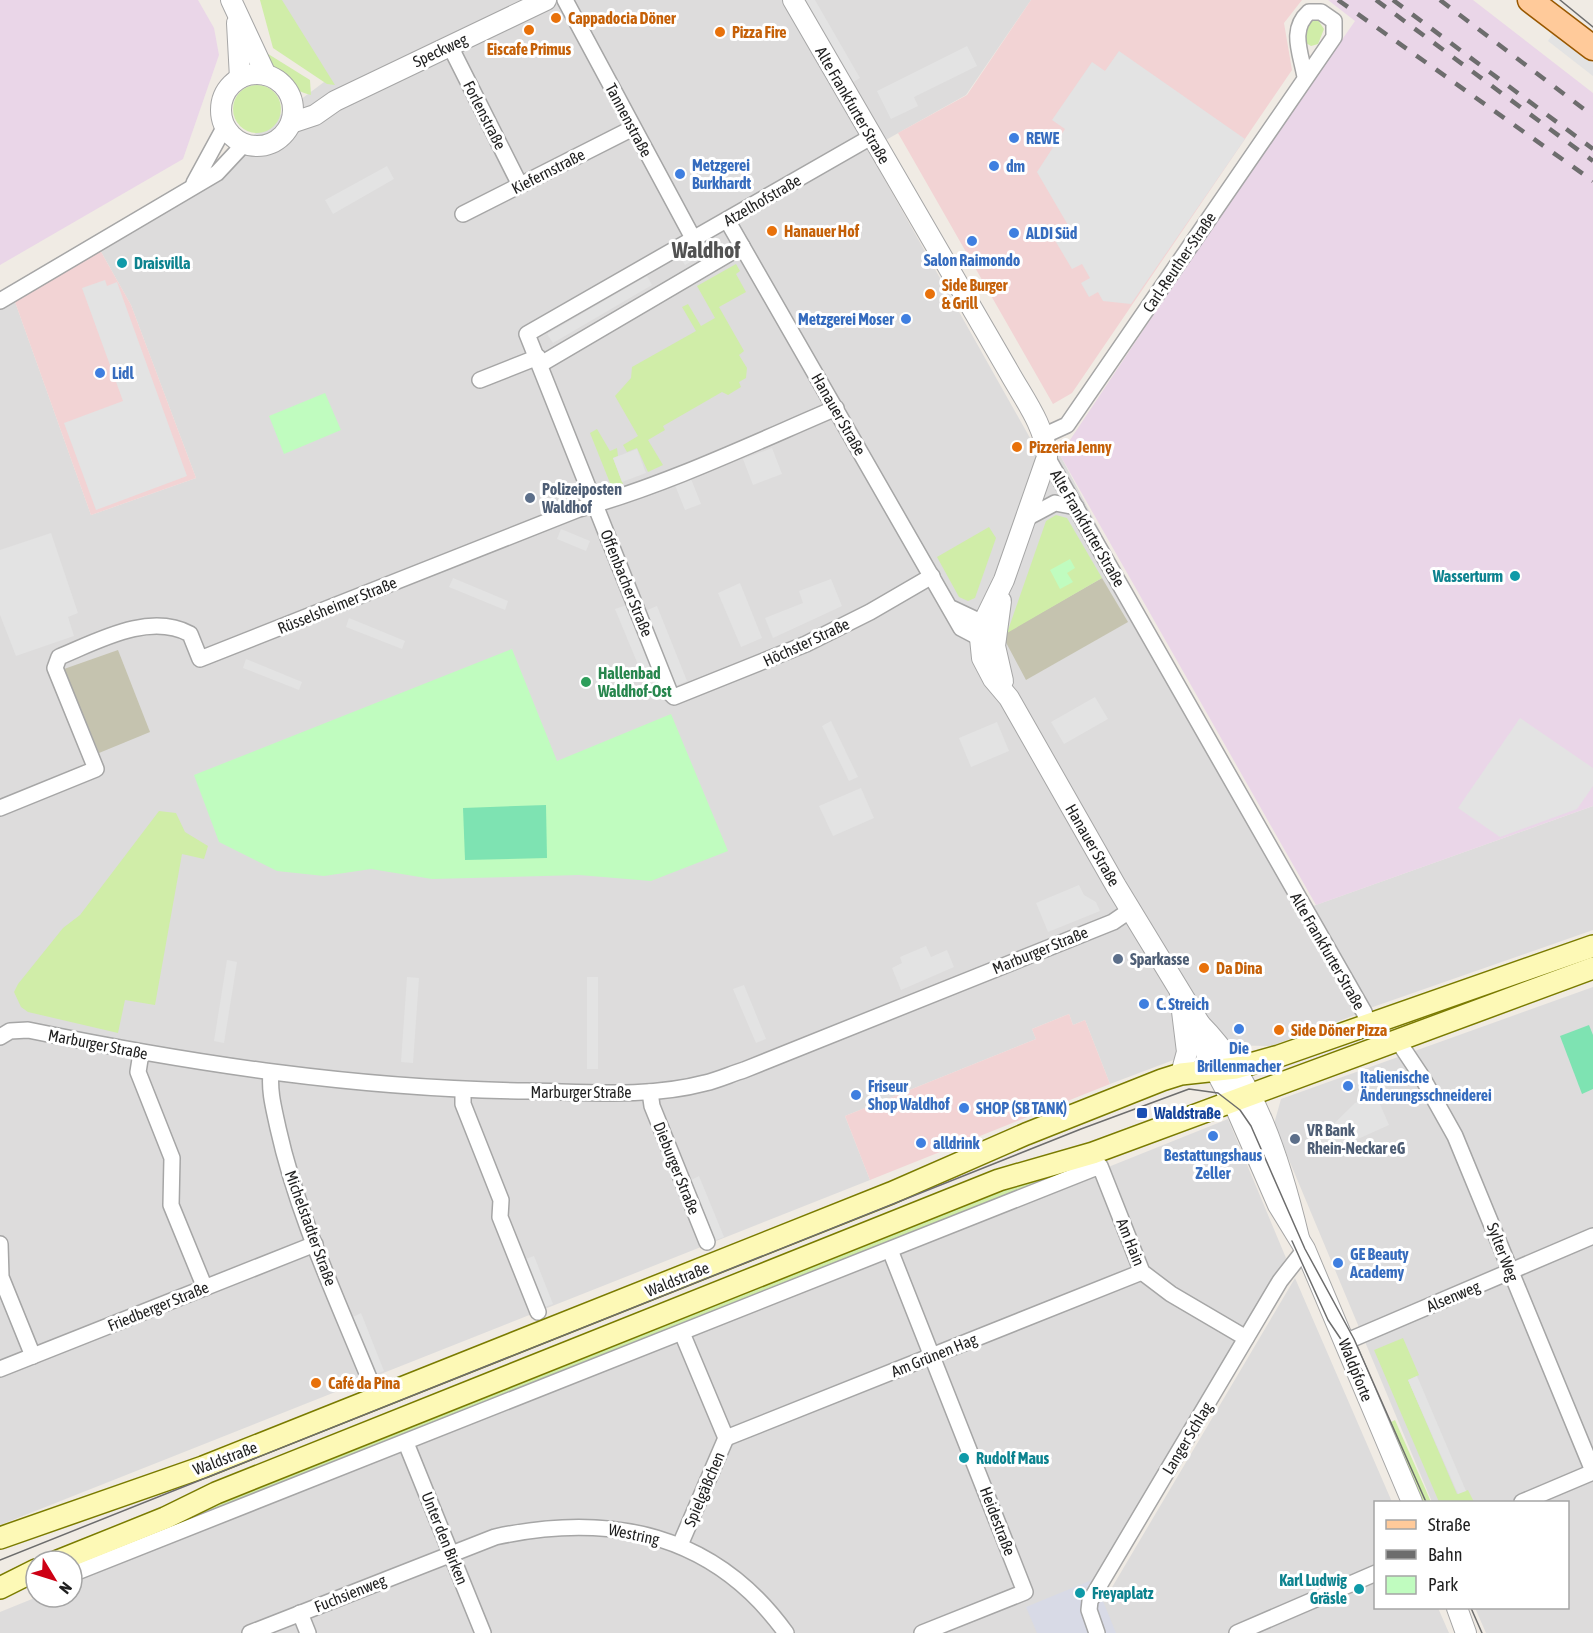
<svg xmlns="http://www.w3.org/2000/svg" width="1593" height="1633" font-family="'Asap Condensed',sans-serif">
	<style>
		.residential { fill: #dddcdc }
		.commercial { fill: #f2d3d4 }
		.industrial { fill: #ead6e8 }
		.construction { fill: #c5c3af }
		.grass { fill: #d0eda8 }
		.park { fill: #c0fcbf }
		.pitch { fill: #7ee3b2 }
		.parking { fill: #e3e3e3 }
		.plaza { fill: #d8dae6 }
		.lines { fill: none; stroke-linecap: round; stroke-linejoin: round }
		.minor-casing { stroke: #a6a6a6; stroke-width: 18 }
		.tertiary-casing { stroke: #a6a6a6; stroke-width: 22 }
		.secondary-casing { stroke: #7a7b00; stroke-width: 24 }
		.primary-casing { stroke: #995800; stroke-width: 27 }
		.minor { stroke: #fff; stroke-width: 15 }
		.tertiary { stroke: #fff; stroke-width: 20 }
		.secondary { stroke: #fdf9b6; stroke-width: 21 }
		.primary { stroke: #ffca9a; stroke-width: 24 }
		.tram { stroke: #6d6d6d; stroke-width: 1.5 }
		.rail { stroke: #6d6d6d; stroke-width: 4.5; stroke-dasharray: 12 12; stroke-linecap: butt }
		.food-dot { fill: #e8710a; stroke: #fff; stroke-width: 2 }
		.shop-dot { fill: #3f7fe0; stroke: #fff; stroke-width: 2 }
		.culture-dot { fill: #0f9aa8; stroke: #fff; stroke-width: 2 }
		.service-dot { fill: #5c6f8a; stroke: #fff; stroke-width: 2 }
		.leisure-dot { fill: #2e9e5b; stroke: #fff; stroke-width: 2 }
		.transit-dot { fill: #1a4fb4; stroke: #fff; stroke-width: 2 }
		.labels { text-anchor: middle; stroke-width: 6; stroke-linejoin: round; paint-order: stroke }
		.food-label { font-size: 16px; font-weight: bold; fill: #c56008; stroke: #fff; text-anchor: start }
		.street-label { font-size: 16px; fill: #1f1f1f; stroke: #fff }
		.shop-label { font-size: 16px; font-weight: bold; fill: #366cbe; stroke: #fff; text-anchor: start }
		.culture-label { font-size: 16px; font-weight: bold; fill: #0d838f; stroke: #fff; text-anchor: start }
		.service-label { font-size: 16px; font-weight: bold; fill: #4e5e75; stroke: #fff; text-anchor: start }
		.leisure-label { font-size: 16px; font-weight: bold; fill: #27864d; stroke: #fff; text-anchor: start }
		.transit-label { font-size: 16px; font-weight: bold; fill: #164399; stroke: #fff; text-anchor: start }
		.district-label { font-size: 22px; font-weight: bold; fill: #525252; stroke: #fff }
	</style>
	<rect width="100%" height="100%" fill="#f0ebe4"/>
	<g class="residential">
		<polygon points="278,0 1031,0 966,95 868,150 1039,454 1060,455 1301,914 1358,1014 1271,1046 1213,1045 1110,1084 1085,1020 1073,1025 1069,1014 1032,1029 1036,1039 845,1116 870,1180 0,1525 0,308 14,299 91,515 196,478 131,305 100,250 328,79"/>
		<polygon points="1593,806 1593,930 1370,1008 1313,906"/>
		<polygon points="1593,987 1593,1633 1486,1633 1475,1608 1568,1608 1568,1502 1432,1502 1274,1124 1281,1099"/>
		<polygon points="1228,1119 1286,1258 1063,1633 0,1633 0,1612 37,1597 72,1597 72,1583"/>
		<polygon points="1295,1278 1392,1502 1376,1502 1376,1608 1438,1608 1449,1633 1085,1633"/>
	</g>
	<g class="commercial">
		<polygon points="1031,0 1302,0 1284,23 1292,70 1072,393 1053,404 898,133 967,95"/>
		<polygon points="100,250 131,305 196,478 91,515 14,299"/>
		<polygon points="1069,1014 1073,1025 1085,1020 1110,1084 870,1180 845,1116 1036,1039 1032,1029"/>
	</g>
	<g class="industrial">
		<polygon points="0,0 198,0 214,28 219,55 183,159 0,265"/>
		<polygon points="1328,0 1473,0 1593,93 1593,806 1316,905 1060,455 1222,212 1355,21"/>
	</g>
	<g class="construction">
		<polygon points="1102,578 1128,622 1026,680 1002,635"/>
		<polygon points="118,650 150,732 99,753 64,669"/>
	</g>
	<g class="grass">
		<polygon points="260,0 282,0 335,85 327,84 273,48"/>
		<polygon points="1312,20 1318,20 1324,29 1318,44 1311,46 1306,43 1304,31"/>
		<path d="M265 52 310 80 311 95C291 91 272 71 265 52Z"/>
		<circle cx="257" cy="109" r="24"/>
		<polygon points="736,264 740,271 736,274 746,292 719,307 744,351 739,355 747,368 746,378 739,382 741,387 728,395 722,392 663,426 665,430 648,440 663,465 648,472 637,448 627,452 623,445 638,436 615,396 631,378 632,367 696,331 682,307 688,304 701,326 715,318 697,286"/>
		<polygon points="597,429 610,451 617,448 618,456 613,458 623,484 612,488 590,433"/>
		<polygon points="1056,515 1067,518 1102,578 1007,633 1046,521"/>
		<polygon points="989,527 996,538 975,598 968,601 959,597 937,557"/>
		<polygon points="159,811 176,813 185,832 208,846 204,859 182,854 155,1005 125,1000 118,1033 28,1012 21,1007 14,992 18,984 63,928 80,915"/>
		<polygon points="1096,1161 84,1566 218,1501 1006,1187"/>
		<polygon points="1403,1338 1419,1375 1408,1380 1457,1494 1468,1490 1474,1502 1439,1502 1374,1350"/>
		<polygon points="1395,1420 1431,1502 1421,1502 1387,1424"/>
	</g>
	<g class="park">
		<polygon points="325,393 341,430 284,454 269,416"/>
		<polygon points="1070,559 1075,568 1067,573 1073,582 1060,589 1050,570"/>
		<polygon points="512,649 557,761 671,714 728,851 651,881 579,875 432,879 371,869 324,876 277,871 219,842 194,775"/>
	</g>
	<g class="pitch">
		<polygon points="546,805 547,858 465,860 463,808"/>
		<polygon points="1589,1025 1593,1035 1593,1089 1582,1094 1560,1036"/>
	</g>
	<g class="parking">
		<polygon points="806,0 815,0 860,78 853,82"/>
		<polygon points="1554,32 1593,63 1593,76 1548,41"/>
		<polygon points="967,46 977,66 914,97 918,106 891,119 877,91"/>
		<polygon points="1119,51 1245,139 1131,304 1103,301 1098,292 1089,297 1081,283 1090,278 1082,264 1072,269 1056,242 1072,232 1037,172 1065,129 1052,120 1092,62 1105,71"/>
		<polygon points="387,166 394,179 333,214 325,200"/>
		<polygon points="715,235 720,245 685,265 679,256"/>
		<polygon points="647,276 652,285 553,343 547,334"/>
		<polygon points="105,280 107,286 117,282 187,476 96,510 64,423 123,401 82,288"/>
		<polygon points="772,448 782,474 753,485 743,459"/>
		<polygon points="637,449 646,473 622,482 613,458"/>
		<polygon points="691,479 701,504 685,510 675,485"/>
		<polygon points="561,529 590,541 586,551 557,539"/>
		<polygon points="51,533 78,613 68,617 74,636 16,656 0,615 0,550"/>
		<polygon points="453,578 508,601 505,610 449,587"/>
		<polygon points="831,579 842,606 773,638 765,618 803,603 799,591"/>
		<polygon points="740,583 762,638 741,647 718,593"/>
		<polygon points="627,605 662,692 651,696 615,609"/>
		<polygon points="657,606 687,681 675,686 645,611"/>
		<polygon points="349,618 405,641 402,649 346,627"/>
		<polygon points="246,659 302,682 299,690 243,668"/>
		<polygon points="1095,697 1108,719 1064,744 1051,722"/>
		<polygon points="1520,718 1593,768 1593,786 1577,809 1500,837 1458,808"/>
		<polygon points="831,721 858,777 849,781 822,726"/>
		<polygon points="997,722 1009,751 971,767 959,738"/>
		<polygon points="861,788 874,818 833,836 819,806"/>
		<polygon points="1079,885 1084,895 1096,902 1100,911 1048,932 1036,903"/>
		<polygon points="926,946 931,957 947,950 954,967 901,990 892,968 902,963 900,957"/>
		<polygon points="227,960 237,962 224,1043 214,1041"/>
		<polygon points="407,977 419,978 413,1063 401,1062"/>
		<rect x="587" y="977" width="11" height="92"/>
		<polygon points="744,985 766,1039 756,1043 733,989"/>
		<polygon points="1376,1095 1389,1125 1320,1156 1315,1142 1355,1103"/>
		<polygon points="699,1176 724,1237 713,1241 689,1181"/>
		<polygon points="534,1256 553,1304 542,1308 523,1260"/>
		<polygon points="361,1313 384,1371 373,1375 351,1318"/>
		<polygon points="1417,1376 1466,1491 1458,1494 1408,1380"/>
	</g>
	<polygon class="plaza" points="1094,1579 1116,1633 1037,1633 1026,1607"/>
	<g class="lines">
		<g class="minor-casing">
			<g id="minor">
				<polyline points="565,0 694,240"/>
				<polyline points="450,46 520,185"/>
				<polyline points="871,137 527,334 670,693 674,697 806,644 870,612 932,576"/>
				<polyline points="194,183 225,126"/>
				<polyline points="463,214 633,128"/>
				<polyline points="727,220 961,628 980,638 995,632 983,623 951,608"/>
				<polyline points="0,301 217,173 245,143"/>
				<polyline points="541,364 742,246"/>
				<polyline points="480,380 538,357"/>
				<path d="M1043 436 1067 425 1334 37V21L1321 12H1309C1289 30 1301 53 1305 77"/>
				<polyline points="1047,457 1364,1012 1369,1025"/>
				<polyline points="1025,519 1055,503 1076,507"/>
				<path d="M0 808 96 769 55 668 59 657C98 641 149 612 190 634L200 659 579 509C664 486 754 443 836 408"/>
				<path d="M0 1037 10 1031 28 1030C194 1064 359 1089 528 1091 586 1092 649 1098 705 1083 718 1080 731 1074 744 1070L1113 922 1132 909"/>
				<polyline points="1398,1041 1422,1077 1455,1136 1593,1471"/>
				<polyline points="141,1053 138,1072 172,1158 171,1205 205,1288"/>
				<path d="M271 1073C269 1092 274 1109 278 1128 297 1214 336 1297 369 1378"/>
				<polyline points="463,1090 463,1104 501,1200 500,1217 538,1312"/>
				<polyline points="650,1092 652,1106 707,1242"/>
				<polyline points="0,1244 1,1277 33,1356"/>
				<polyline points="890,1250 1025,1592 922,1633"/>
				<polyline points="1345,1342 1593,1236"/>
				<polyline points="0,1369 315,1244"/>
				<polyline points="726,1438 1142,1272"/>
				<polyline points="406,1443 483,1633"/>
				<polyline points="1522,1502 1593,1472"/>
				<polyline points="680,1545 726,1438 682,1333"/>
				<polyline points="72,1574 1100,1166 1142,1272 1171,1294 1246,1338"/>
				<polyline points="300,1613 308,1633"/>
				<path d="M250 1633 495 1537C610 1512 714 1533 786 1633"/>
				<polyline points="1097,1633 1089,1610 1090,1601 1280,1281 1305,1249"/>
				<polyline points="1237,1633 1376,1573"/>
			</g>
		</g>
		<g class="tertiary-casing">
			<g id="tertiary">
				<polyline points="231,0 266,75"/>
				<path d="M793 0 1009 372C1024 399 1045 426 1047 457L1004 580 983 623 980 638 982 658 993 679 1009 698 1116 886 1200 1024C1256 1080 1281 1163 1299 1238"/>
				<polyline points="237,23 240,78"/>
				<circle cx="257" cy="110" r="36"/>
				<polyline points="291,123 315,115 335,101 546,0"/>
				<polyline points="1001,601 995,646 1003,681"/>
				<polyline points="1180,995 1187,1052 1181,1074"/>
				<polyline points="1200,1024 1206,1053 1237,1111 1278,1205 1305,1249 1412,1502"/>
				<polyline points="1457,1608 1466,1633"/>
			</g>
		</g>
		<g class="secondary-casing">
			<g id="secondary">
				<polyline points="0,1538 203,1467 891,1193 1026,1134 1162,1080 1181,1074 1236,1068 1279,1056 1593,946"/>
				<polyline points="58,1561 165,1518 216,1493 999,1180 1093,1153 1593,968"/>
				<polyline points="0,1588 36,1570"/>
			</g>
		</g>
		<g class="primary-casing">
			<polyline id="primary" points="1530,0 1593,48"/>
		</g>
		<use href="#minor" class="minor"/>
		<use href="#tertiary" class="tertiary"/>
		<use href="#secondary" class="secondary"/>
		<use href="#primary" class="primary"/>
		<g class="tram">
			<polyline points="1560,0 1593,27"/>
			<polyline points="1292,1241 1328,1320 1363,1372"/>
			<polyline points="0,1560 1081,1129 1189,1089 1218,1093 1240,1110 1251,1126 1305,1249 1354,1339 1426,1502"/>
			<polyline points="1471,1608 1482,1633"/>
		</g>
		<g class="rail">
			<polyline points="1338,0 1593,181"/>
			<polyline points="1376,0 1593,161"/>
			<polyline points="1393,0 1593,149"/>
			<polyline points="1440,0 1593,116"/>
		</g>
	</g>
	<g class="food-dot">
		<circle cx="556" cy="18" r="6"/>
		<circle cx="529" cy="30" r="6"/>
		<circle cx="720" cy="32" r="6"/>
		<circle cx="772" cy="231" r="6"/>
		<circle cx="930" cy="294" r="6"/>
		<circle cx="1017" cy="447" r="6"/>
		<circle cx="1204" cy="968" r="6"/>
		<circle cx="1279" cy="1030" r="6"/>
		<circle cx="316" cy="1383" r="6"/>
	</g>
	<g class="shop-dot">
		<circle cx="1014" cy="138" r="6"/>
		<circle cx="994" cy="166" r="6"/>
		<circle cx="680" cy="174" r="6"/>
		<circle cx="1014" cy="233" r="6"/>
		<circle cx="972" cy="241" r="6"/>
		<circle cx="906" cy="319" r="6"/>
		<circle cx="100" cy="373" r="6"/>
		<circle cx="1144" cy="1004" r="6"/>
		<circle cx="1239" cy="1029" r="6"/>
		<circle cx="1348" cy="1086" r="6"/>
		<circle cx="856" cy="1095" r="6"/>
		<circle cx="964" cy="1108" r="6"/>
		<circle cx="1213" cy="1136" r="6"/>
		<circle cx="921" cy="1143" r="6"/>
		<circle cx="1338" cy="1263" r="6"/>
	</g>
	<g class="culture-dot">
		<circle cx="122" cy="263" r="6"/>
		<circle cx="1515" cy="576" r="6"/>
		<circle cx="964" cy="1458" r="6"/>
		<circle cx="1359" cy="1589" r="6"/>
		<circle cx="1080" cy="1593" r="6"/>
	</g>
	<g class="service-dot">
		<circle cx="530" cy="498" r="6"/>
		<circle cx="1118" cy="959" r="6"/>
		<circle cx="1295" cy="1139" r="6"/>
	</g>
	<circle class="leisure-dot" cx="586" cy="682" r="6"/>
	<rect class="transit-dot" x="1136" y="1107" width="12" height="12" rx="3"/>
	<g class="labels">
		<g class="food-label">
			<text x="568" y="24">Cappadocia Döner</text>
			<text x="732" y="38">Pizza Fire</text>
			<text x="529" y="55" text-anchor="middle">Eiscafe Primus</text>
			<text x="784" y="237">Hanauer Hof</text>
			<text x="942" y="291">Side Burger<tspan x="942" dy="18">&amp; Grill</tspan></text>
			<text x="1029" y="453">Pizzeria Jenny</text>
			<text x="1216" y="974">Da Dina</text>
			<text x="1291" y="1036">Side Döner Pizza</text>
			<text x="328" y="1389">Café da Pina</text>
		</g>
		<g class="street-label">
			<text transform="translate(440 50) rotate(-25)" y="6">Speckweg</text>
			<text transform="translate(853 105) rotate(60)" y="6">Alte Frankfurter Straße</text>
			<text transform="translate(485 115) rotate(63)" y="6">Forlenstraße</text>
			<text transform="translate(629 120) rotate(62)" y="6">Tannenstraße</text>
			<text transform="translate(548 171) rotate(-27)" y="6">Kiefernstraße</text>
			<text transform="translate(762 200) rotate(-30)" y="6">Atzelhofstraße</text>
			<text transform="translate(1179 262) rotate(-56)" y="6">Carl-Reuther-Straße</text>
			<text transform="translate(839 414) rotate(60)" y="6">Hanauer Straße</text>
			<text transform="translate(1088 528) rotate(60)" y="6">Alte Frankfurter Straße</text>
			<text transform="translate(627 583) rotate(68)" y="6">Offenbacher Straße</text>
			<text transform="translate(337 605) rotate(-22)" y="6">Rüsselsheimer Straße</text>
			<text transform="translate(806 642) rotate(-25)" y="6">Höchster Straße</text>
			<text transform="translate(1093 845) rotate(60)" y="6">Hanauer Straße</text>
			<text transform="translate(1040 950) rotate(-22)" y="6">Marburger Straße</text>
			<text transform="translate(1328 951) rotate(60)" y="6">Alte Frankfurter Straße</text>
			<text transform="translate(98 1044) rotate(11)" y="6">Marburger Straße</text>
			<text x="581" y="1098">Marburger Straße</text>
			<text transform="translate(677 1168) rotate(68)" y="6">Dieburger Straße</text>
			<text transform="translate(311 1228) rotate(70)" y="6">Michelstadter Straße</text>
			<text transform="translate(1131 1242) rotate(68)" y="6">Am Hain</text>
			<text transform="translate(1503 1252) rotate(69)" y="6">Sylter Weg</text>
			<text transform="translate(677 1279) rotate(-22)" y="6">Waldstraße</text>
			<text transform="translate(1453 1296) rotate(-23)" y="6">Alsenweg</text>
			<text transform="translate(158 1306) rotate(-22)" y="6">Friedberger Straße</text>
			<text transform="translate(934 1355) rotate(-22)" y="6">Am Grünen Hag</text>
			<text transform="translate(1356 1370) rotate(68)" y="6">Waldpforte</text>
			<text transform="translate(1187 1438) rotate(-59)" y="6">Langer Schlag</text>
			<text transform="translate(225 1458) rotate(-21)" y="6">Waldstraße</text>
			<text transform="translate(704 1489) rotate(-67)" y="6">Spielgäßchen</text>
			<text transform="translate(998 1521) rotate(69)" y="6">Heidestraße</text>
			<text transform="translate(634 1534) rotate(12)" y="6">Westring</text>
			<text transform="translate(445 1538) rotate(68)" y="6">Unter den Birken</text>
			<text transform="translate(350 1593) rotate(-22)" y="6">Fuchsienweg</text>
		</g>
		<g class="shop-label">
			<text x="1026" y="144">REWE</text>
			<text x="692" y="171">Metzgerei<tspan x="692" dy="18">Burkhardt</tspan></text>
			<text x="1006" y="172">dm</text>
			<text x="1026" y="239">ALDI Süd</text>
			<text x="972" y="266" text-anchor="middle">Salon Raimondo</text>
			<text x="894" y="325" text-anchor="end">Metzgerei Moser</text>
			<text x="112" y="379">Lidl</text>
			<text x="1156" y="1010">C. Streich</text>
			<text x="1239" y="1054" text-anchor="middle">Die<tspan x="1239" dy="18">Brillenmacher</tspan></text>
			<text x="1360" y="1083">Italienische<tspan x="1360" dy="18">Änderungsschneiderei</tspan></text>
			<text x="868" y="1092">Friseur<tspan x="868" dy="18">Shop Waldhof</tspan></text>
			<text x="976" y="1114">SHOP (SB TANK)</text>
			<text x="933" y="1149">alldrink</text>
			<text x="1213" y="1161" text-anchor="middle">Bestattungshaus<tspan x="1213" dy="18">Zeller</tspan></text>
			<text x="1350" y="1260">GE Beauty<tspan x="1350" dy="18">Academy</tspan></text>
		</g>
		<g class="culture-label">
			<text x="134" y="269">Draisvilla</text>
			<text x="1503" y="582" text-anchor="end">Wasserturm</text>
			<text x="976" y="1464">Rudolf Maus</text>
			<text x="1347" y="1586" text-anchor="end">Karl Ludwig<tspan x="1347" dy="18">Gräsle</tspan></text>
			<text x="1092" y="1599">Freyaplatz</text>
		</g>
		<g class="service-label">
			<text x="542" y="495">Polizeiposten<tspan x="542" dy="18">Waldhof</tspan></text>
			<text x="1130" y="965">Sparkasse</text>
			<text x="1307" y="1136">VR Bank<tspan x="1307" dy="18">Rhein-Neckar eG</tspan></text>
		</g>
		<g class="leisure-label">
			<text x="598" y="679">Hallenbad<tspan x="598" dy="18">Waldhof-Ost</tspan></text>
		</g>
		<g class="transit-label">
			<text x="1154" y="1119">Waldstraße</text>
		</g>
		<g class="district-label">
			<text x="706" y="258">Waldhof</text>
		</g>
	</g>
	<rect x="1374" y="1501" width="195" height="108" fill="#ffffff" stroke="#a5a5a5" stroke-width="1.5"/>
	<rect x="1386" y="1520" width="30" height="9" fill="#ffca9a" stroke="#a5a5a5" stroke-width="1.5"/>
	<text x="1428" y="1531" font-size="18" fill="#1f1f1f">Straße</text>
	<rect x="1386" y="1550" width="30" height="9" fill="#6d6d6d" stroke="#a5a5a5" stroke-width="1.5"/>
	<text x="1428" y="1561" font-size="18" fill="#1f1f1f">Bahn</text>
	<rect x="1386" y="1576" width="30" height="18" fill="#c0fcbf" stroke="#a5a5a5" stroke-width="1.5"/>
	<text x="1428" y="1591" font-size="18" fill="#1f1f1f">Park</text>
	<g transform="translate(54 1579) rotate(128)"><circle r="28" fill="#ffffff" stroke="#a5a5a5" stroke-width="1.5"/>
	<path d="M0-4.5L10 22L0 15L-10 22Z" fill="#cd0014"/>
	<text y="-9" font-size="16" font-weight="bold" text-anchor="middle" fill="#1f1f1f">N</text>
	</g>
</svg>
